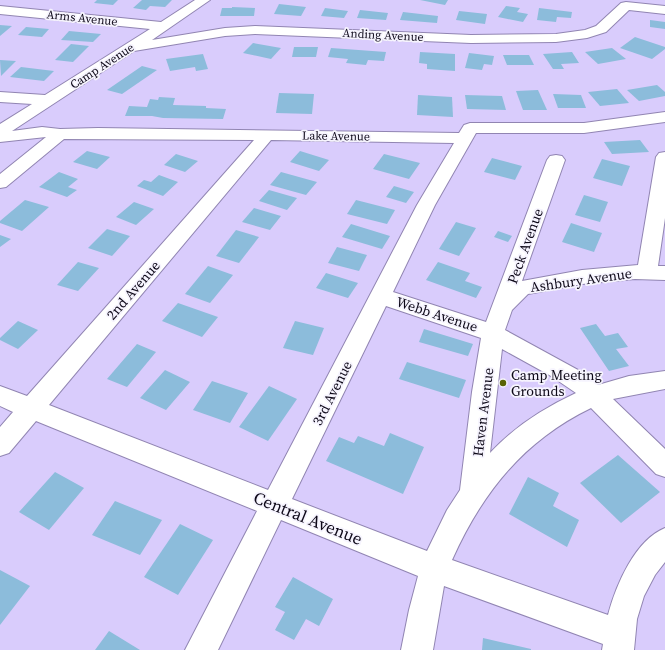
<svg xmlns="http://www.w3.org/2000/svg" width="665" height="650" font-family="'Source Serif 4',serif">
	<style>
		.building { fill: #8cbcdb }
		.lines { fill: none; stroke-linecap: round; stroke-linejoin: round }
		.minor-casing { stroke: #9185b2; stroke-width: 2 }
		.minor { fill: #fff; fill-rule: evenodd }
		.poi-dot { fill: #596304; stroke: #f6f4fe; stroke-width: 1.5 }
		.labels { text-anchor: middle; stroke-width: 3.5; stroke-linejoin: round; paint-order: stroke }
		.far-street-label { font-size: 12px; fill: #0d0818; stroke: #f6f4fe }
		.street-label { font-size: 14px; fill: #0d0818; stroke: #f6f4fe }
		.poi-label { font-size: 14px; fill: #0d0818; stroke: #f6f4fe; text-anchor: start }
		.near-street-label { font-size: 17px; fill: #0d0818; stroke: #f6f4fe }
	</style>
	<rect width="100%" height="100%" fill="#d9ccfc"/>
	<g class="building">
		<polygon points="97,0 118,0 113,5 94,3"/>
		<polygon points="142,0 172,0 165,7 150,6 146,10 133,8"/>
		<polygon points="420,0 448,0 445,5"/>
		<polygon points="279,4 306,7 301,16 274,14"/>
		<polygon points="506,6 520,8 517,12 528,14 523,22 498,17"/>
		<polygon points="232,7 255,8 254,16 220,16 222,8 232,8"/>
		<polygon points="325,8 348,11 344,18 321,16"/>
		<polygon points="539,8 572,12 571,18 557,17 556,22 537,20"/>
		<polygon points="360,10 388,13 386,20 357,18"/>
		<polygon points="459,11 487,14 485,24 456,20"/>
		<polygon points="403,12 438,16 437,23 400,20"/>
		<polygon points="650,20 665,22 665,29 650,27"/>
		<polygon points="0,25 12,26 0,36"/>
		<polygon points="26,27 49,29 42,37 18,35"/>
		<polygon points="69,31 101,34 93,42 61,40"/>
		<polygon points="635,37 665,47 665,49 652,59 620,48"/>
		<polygon points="253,43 281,48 271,59 243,53"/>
		<polygon points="71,44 89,46 73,62 55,60"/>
		<polygon points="294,47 318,47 316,57 292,57"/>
		<polygon points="331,48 386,52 384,61 368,60 366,65 346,63 348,59 328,57"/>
		<polygon points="612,48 626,59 598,64 585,52"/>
		<polygon points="420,52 455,54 455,71 427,69 427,64 419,63"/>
		<polygon points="572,52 579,63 561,64 564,69 553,69 543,54"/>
		<polygon points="469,53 494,56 492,65 484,64 482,70 465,68"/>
		<polygon points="203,54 208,69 196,71 195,67 170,71 166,59"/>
		<polygon points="503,55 529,55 534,65 507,65"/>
		<polygon points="0,60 16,61 1,76"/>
		<polygon points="142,66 157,70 122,94 107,90"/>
		<polygon points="21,67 54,71 44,81 10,77"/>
		<polygon points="657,85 665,92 665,96 639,101 627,90"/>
		<polygon points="617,89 629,103 600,106 588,92"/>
		<polygon points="538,90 547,110 523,110 516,91"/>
		<polygon points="279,93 314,94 312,114 276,113"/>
		<polygon points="553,94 581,95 586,108 558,108"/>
		<polygon points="418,95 452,97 453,117 417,115"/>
		<polygon points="465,95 502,96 506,110 467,109"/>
		<polygon points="159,97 175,98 173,105 206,106 206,108 226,109 223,119 163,118 152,116 125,116 129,106 147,107 150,99 158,100"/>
		<polygon points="640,140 649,152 612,154 604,142"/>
		<polygon points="87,151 110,157 97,169 73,162"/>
		<polygon points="300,151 329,160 319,171 290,162"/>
		<polygon points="176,154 198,161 185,172 164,165"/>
		<polygon points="384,154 420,163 409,179 373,169"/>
		<polygon points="492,158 522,166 515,180 484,172"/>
		<polygon points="602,159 630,166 622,186 593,178"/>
		<polygon points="59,172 78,179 68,187 77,190 67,197 39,187"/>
		<polygon points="281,172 317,182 306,195 270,185"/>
		<polygon points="159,175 178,182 163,196 137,186 144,180 151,182"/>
		<polygon points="394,186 414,192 406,203 386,197"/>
		<polygon points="269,190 297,198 287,210 259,201"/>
		<polygon points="584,195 608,202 600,222 575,215"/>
		<polygon points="25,200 49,207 22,231 0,223 0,221"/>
		<polygon points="356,200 395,210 387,224 347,214"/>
		<polygon points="134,202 154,209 136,225 116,217"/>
		<polygon points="254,208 281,216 270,230 242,222"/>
		<polygon points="456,222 476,228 459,256 439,249"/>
		<polygon points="571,223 602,233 594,252 562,242"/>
		<polygon points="351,224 390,236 382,249 342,237"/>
		<polygon points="107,229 130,236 112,256 88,248"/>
		<polygon points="236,230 259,237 239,263 216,256"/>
		<polygon points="498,231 512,236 508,242 494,237"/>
		<polygon points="0,235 11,239 0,247"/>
		<polygon points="337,247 367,255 359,271 328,263"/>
		<polygon points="78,262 99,268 78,291 57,285"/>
		<polygon points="438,262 470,273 465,281 482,287 476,298 426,280"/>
		<polygon points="208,266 233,275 210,303 185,294"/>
		<polygon points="326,273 358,283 348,298 316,288"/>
		<polygon points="178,303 218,317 202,337 162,321"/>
		<polygon points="18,321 38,330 18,349 0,340 0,338"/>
		<polygon points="295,321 324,328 313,355 283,348"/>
		<polygon points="596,324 605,336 618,333 628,347 616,349 629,366 609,371 580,328"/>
		<polygon points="424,329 473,344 468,356 419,342"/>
		<polygon points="137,344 156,352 127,387 107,379"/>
		<polygon points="407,362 466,380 459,398 399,379"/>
		<polygon points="165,370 190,382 166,410 140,398"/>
		<polygon points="212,381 248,393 230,423 193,410"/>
		<polygon points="269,386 297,399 268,441 239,427"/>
		<polygon points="390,433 424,447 403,494 326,461 339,437 354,443 358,436 384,446"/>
		<polygon points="618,455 660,492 621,523 580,483"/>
		<polygon points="55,472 84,488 49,530 19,512"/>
		<polygon points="528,477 559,493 553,506 579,520 567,547 509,514"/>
		<polygon points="115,501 162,520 140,555 92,535"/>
		<polygon points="180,524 213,540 178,595 144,577"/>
		<polygon points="0,570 30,586 0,625"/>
		<polygon points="293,577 333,599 319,626 306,619 294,640 275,630 285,612 275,607"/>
		<polygon points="109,631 140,650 95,650"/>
		<polygon points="483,638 531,649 531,650 482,650"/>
	</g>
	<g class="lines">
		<g class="minor-casing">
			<path id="minor" d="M195 0H210L152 40 225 28 255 26 471 35 556 34 585 30 596 26 621 3 626 2 665 6V14L629 10 606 32 587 38 556 42 471 43 255 34 225 36 134 51 12 131 42 127 60 129 98 128 459 133 464 125 470 123H584L665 112V122L584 133H476L435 205 393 292 486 322 547 160 550 156 556 155 562 156 565 160 522 281 582 270 638 265 656 157 659 153 665 152V218L658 266H665V280L635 279 582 284 528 294 512 310 505 330 589 376 598 385 629 376 665 371V389L613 399 665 449V477L656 474 591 408C523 441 482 493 452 560L608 615C616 585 635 540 665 528V562L655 575 644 596 637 619 634 650H602L603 644 444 586 433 650H401L409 610 418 576 281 520 218 650H185L257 511 36 421 9 453 0 456V427L13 412 0 406V386L27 396 254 140 64 139 6 187 0 188V174L46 137 0 142V124L32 104 0 102V92L45 95 150 29 0 14V6L161 22ZM271 140 454 143 417 205 268 490 49 405ZM386 306 481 338 472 392 460 490 447 510 427 551 292 499ZM502 349 551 376 576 393C544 408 514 427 490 453Z"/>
		</g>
		<use href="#minor" class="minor"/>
	</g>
	<circle class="poi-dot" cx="503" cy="383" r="4"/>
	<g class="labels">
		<g class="far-street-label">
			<text transform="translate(82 18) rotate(6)" y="4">Arms Avenue</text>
			<text transform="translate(383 35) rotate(3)" y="4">Anding Avenue</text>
			<text transform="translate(102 66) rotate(-33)" y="4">Camp Avenue</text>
			<text transform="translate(336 136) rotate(1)" y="4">Lake Avenue</text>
		</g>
		<g class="street-label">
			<text transform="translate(525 246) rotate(-70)" y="5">Peck Avenue</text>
			<text transform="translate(581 280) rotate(-8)" y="5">Ashbury Avenue</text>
			<text transform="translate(133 290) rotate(-49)" y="5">2nd Avenue</text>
			<text transform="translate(437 314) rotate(18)" y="5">Webb Avenue</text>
			<text transform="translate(332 393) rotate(-63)" y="5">3rd Avenue</text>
			<text transform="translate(483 412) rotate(-83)" y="5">Haven Avenue</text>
		</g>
		<g class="poi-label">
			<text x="511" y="380">Camp Meeting<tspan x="511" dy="16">Grounds</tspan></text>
		</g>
		<g class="near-street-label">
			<text transform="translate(308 518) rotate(22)" y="6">Central Avenue</text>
		</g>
	</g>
</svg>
